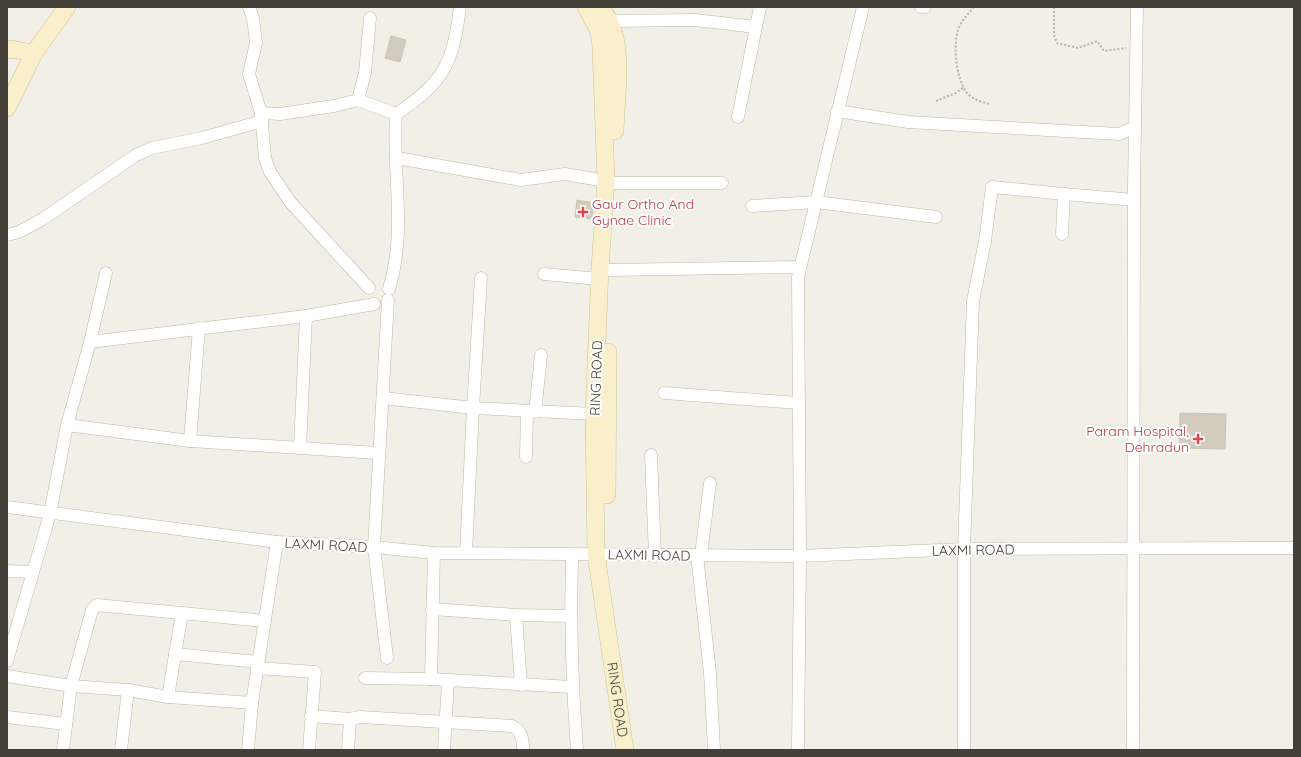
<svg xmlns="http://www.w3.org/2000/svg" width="1301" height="757" font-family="Quicksand,sans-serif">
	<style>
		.building { fill: #d2cbbe; stroke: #ccc3b2 }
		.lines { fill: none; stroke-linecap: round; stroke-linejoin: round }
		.street-casing { stroke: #bcb7ab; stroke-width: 13 }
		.secondary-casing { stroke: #cdc29b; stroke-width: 18 }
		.path { stroke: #bcb39e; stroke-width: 2; stroke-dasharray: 2 2; stroke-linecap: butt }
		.street { stroke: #fff; stroke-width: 12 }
		.secondary { stroke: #f9efca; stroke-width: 17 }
		.health-dot { fill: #e0444e; stroke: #fff; stroke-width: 1.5 }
		.labels { text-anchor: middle; stroke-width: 4; stroke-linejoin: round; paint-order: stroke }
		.health-label { font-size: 14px; fill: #be3a42; stroke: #fff; text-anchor: start }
		.street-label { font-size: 14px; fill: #443f37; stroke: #fff }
	</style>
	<rect width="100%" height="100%" fill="#f2efe7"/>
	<g class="building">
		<polygon points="391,36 406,40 400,62 385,58"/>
		<polygon points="577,200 594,203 592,219 575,217"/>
		<polygon points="1180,413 1226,414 1225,449 1179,448"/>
	</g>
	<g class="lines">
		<g class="street-casing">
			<g id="street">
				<polyline points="249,7 253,18 256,43 249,74 261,113 265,158 270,172 291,203 369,288"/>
				<polyline points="921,7 925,7"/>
				<polyline points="610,21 695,20 756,27"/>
				<polyline points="358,100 365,73 370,18"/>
				<polyline points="837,111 908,122 1119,134 1135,127"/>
				<path d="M261 113 280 114 334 106 358 100 396 114C444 82 453 64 460 7"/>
				<polyline points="738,117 760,7"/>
				<polyline points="397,158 521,180 565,174 606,181"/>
				<polyline points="614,183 722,183"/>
				<polyline points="752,206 816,202 936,217"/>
				<polyline points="1062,234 1064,194 1134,200"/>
				<polyline points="7,235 19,232 43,219 136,155 152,148 202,138 262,121"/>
				<polyline points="610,270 800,267"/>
				<polyline points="544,274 599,279"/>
				<path d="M389 289C407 230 392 174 396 114"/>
				<polyline points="90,342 306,316 374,304"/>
				<polyline points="664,393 798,403"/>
				<polyline points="383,398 473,408 594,414"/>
				<polyline points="535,412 541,355"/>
				<polyline points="67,425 190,441 378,453"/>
				<polyline points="190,441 199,328"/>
				<polyline points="300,448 306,316"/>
				<polyline points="651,455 655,556"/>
				<polyline points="526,457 527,411"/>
				<polyline points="7,507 277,542 374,547 434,553 800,556 964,549 1294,548"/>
				<polyline points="466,553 473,408 481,278"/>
				<path d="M572 555C570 621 572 685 577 750"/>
				<polyline points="697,555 710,673 714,750"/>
				<polyline points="701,555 710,483"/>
				<polyline points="7,571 33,572"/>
				<polyline points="432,609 516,615 570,616"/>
				<polyline points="516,615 521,685"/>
				<polyline points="175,654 258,662"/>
				<polyline points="387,658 374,547 388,300"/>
				<polyline points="7,661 50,514 67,425 90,342 106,273"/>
				<polyline points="257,668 315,672 309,750"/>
				<polyline points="7,676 71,686 128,690 168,697 252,703"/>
				<polyline points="365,678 431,679 572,687"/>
				<polyline points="431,679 434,553"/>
				<polyline points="168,697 182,613"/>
				<polyline points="311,716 350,719 348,750"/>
				<polyline points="7,717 66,724"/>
				<path d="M350 719 360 717 512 726C522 730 523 740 523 750"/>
				<polyline points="63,750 71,686 92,610 97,605 265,621"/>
				<polyline points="121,750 128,690"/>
				<polyline points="248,750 252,703 277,542"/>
				<polyline points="444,750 448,681"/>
				<polyline points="798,750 800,556 798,277 863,7"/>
				<polyline points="964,750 964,549 973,301 985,241 992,187 1064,194"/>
				<polyline points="1133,750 1134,187 1137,7"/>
			</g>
		</g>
		<g class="secondary-casing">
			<g id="secondary">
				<path id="s1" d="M586 7 599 31 601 47 606 181 600 268 594 414 596 554 625 750"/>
				<path d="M601 7C607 17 613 27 615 38 621 68 616 101 615 131"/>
				<polyline points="7,50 11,49 34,53"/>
				<polyline points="7,108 34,53 67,7"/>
				<polyline points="607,495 608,352"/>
			</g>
		</g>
		<g class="path">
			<path d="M974 7C968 14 961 21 958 30 953 48 956 78 967 93 972 99 982 102 989 104"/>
			<polyline points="1054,7 1054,35 1057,43 1078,48 1097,41 1104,51 1126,48"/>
			<polyline points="936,101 956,93 964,87"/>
		</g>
		<use href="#street" class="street"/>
		<use href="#secondary" class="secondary"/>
	</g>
	<g class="health-dot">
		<path d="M581 206h4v4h4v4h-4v4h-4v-4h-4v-4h4z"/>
		<path d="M1196 433h4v4h4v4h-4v4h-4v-4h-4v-4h4z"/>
	</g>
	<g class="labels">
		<g class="health-label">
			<text x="592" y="209">Gaur Ortho And<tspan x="592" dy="16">Gynae Clinic</tspan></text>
			<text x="1189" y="436" text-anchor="end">Param Hospital,<tspan x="1189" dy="16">Dehradun</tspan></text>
		</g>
		<g class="street-label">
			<text transform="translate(596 378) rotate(-88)" y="5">RING ROAD</text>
			<text transform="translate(326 545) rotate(3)" y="5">LAXMI ROAD</text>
			<text transform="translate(973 550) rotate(-1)" y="5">LAXMI ROAD</text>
			<text transform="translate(649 555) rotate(1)" y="5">LAXMI ROAD</text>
			<text dy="5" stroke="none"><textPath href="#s1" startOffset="698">RING ROAD</textPath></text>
		</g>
	</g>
	<rect width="1301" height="757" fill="none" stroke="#443f37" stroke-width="16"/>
</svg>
